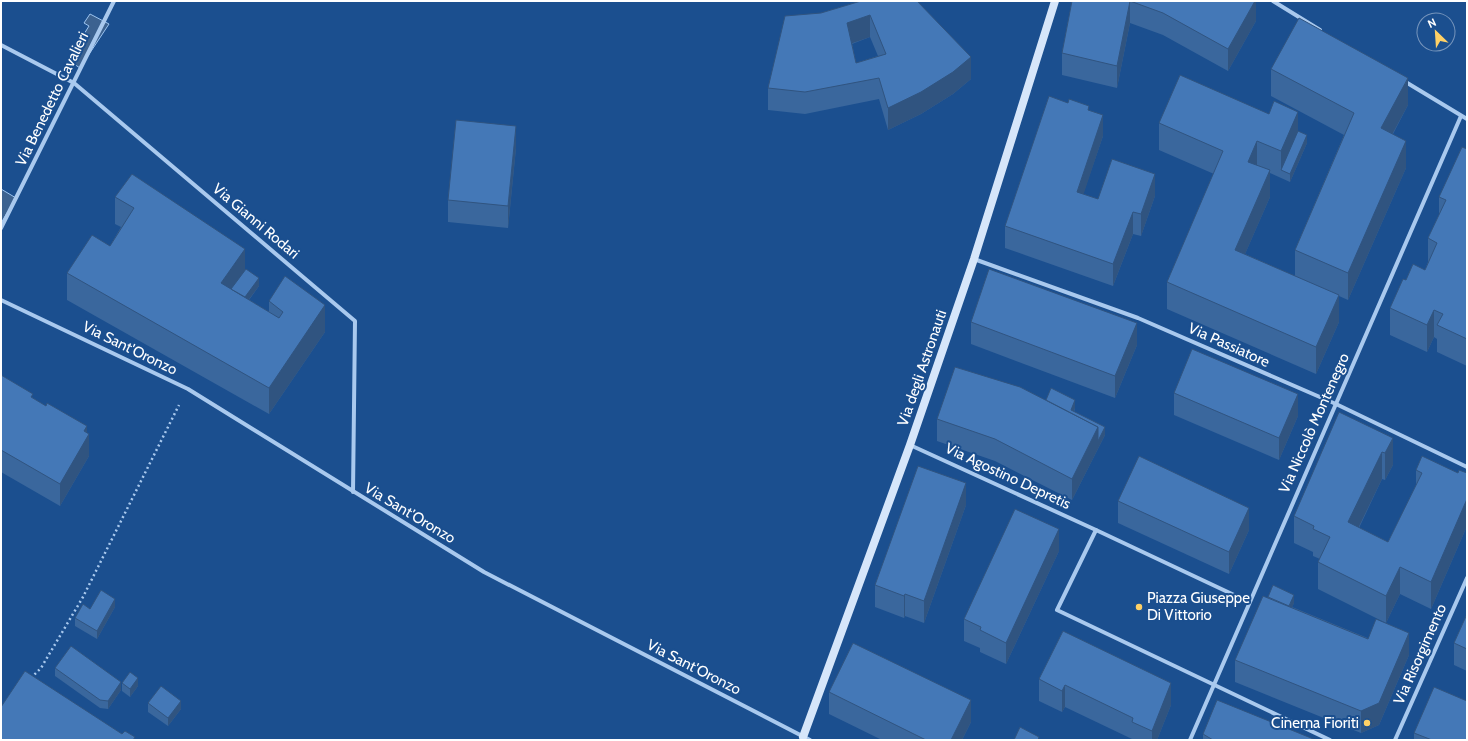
<svg xmlns="http://www.w3.org/2000/svg" width="1468" height="741" font-family="Cabin,sans-serif">
	<style>
		.water { fill: #3c6290; stroke: #9cc4f0 }
		.lines { fill: none; stroke-linecap: round; stroke-linejoin: round }
		.path { stroke: #a9c9ee; stroke-width: 2.5; stroke-dasharray: 2 3; stroke-linecap: butt }
		.street { stroke: #a9c9ee; stroke-width: 4 }
		.secondary { stroke: #d6e6fa; stroke-width: 8 }
		.wall { fill: #3a679d; fill-rule: evenodd }
		.shaded-wall { fill: #305480 }
		.building { fill: #4478b7; stroke: #305480; fill-rule: evenodd }
		.poi-dot { fill: #ffd166; stroke: #1b4f8f; stroke-width: 1.5 }
		.labels { text-anchor: middle; stroke-width: 4; stroke-linejoin: round; paint-order: stroke }
		.street-label { font-size: 15px; fill: #fff; stroke: #1b4f8f }
		.poi-label { font-size: 15px; fill: #fff; stroke: #1b4f8f; text-anchor: start }
	</style>
	<rect width="100%" height="100%" fill="#1b4f8f"/>
	<g class="water">
		<polygon points="90,14 109,24 80,68 68,60 89,26 84,23"/>
		<polygon points="1,189 16,198 1,223"/>
	</g>
	<g class="lines">
		<polyline class="path" points="31,678 41,668 83,597 179,405"/>
		<g class="street">
			<polyline points="1273,1 1320,30"/>
			<polyline points="1,45 74,83 355,321 353,492"/>
			<polyline points="1404,81 1467,119"/>
			<polyline points="1,228 114,1"/>
			<polyline points="974,259 1138,318 1336,404 1467,467"/>
			<polyline points="1,300 188,389 484,572 810,740"/>
			<polyline points="910,445 1096,530"/>
			<polyline points="1249,602 1096,530 1057,610 1330,740"/>
			<polyline points="1190,740 1461,116"/>
			<polyline points="1395,740 1467,578"/>
		</g>
		<polyline class="secondary" points="803,737 910,445 974,259 1055,1"/>
	</g>
	<g class="wall">
		<path d="M861 1 971 79 953 94 921 114 888 130 879 99 805 114 768 110V88L821 13ZM870 37 878 56 856 63 852 44Z"/>
		<polygon points="1072,1 1256,1 1256,21 1228,71 1163,35 1130,23 1117,88 1062,75 1062,53"/>
		<polygon points="1271,69 1408,105 1393,134 1406,168 1348,300 1339,296 1339,322 1316,374 1167,309 1167,282 1214,174 1159,150 1159,123 1298,131 1307,143 1290,182 1270,173 1270,197 1245,254 1295,276 1295,250 1344,135 1271,96"/>
		<polygon points="1089,110 1103,136 1083,194 1098,199 1155,196 1141,236 1133,234 1113,286 1005,248 1005,226"/>
		<polygon points="516,148 508,228 448,222 448,200"/>
		<polygon points="1467,149 1467,366 1437,352 1437,339 1434,337 1427,352 1390,335 1390,308 1406,280 1425,270 1428,262 1428,238 1439,215 1439,197"/>
		<polygon points="115,197 245,270 259,286 249,300 269,312 269,301 325,332 269,414 67,300 67,273 110,246 121,227 115,224"/>
		<polygon points="971,322 1137,345 1115,398 971,344"/>
		<polygon points="1,375 33,398 87,433 89,456 60,506 1,472"/>
		<polygon points="1174,393 1298,416 1279,460 1174,415"/>
		<polygon points="1046,400 1075,408 1074,412 1105,435 1072,500 995,461 937,441 937,419"/>
		<polygon points="1393,438 1393,465 1385,480 1382,479 1359,528 1388,542 1416,486 1416,470 1467,473 1467,526 1431,609 1400,594 1386,623 1318,589 1318,562 1320,559 1313,556 1313,552 1294,543 1294,516"/>
		<polygon points="1118,501 1249,530 1229,574 1118,523"/>
		<polygon points="966,505 924,623 905,616 904,618 875,607 875,585"/>
		<polygon points="1059,551 1006,664 980,652 980,648 964,641 964,619"/>
		<polygon points="1268,597 1294,603 1292,607 1409,655 1379,725 1361,733 1235,682 1235,660"/>
		<polygon points="115,607 97,639 75,626 75,618 90,609"/>
		<polygon points="1467,614 1467,671 1454,665 1454,643"/>
		<polygon points="55,668 121,690 108,709 100,708 55,676"/>
		<polygon points="1039,679 1171,705 1157,740 1132,740 1132,739 1065,707 1062,712 1039,701"/>
		<polygon points="122,683 138,686 130,697 122,691"/>
		<polygon points="829,692 971,722 962,740 882,740 829,714"/>
		<polygon points="148,703 181,709 168,726 148,712"/>
		<polygon points="1414,733 1467,740 1414,740"/>
		<polygon points="1203,734 1316,740 1203,740"/>
	</g>
	<g class="shaded-wall">
		<polygon points="1130,1 1130,23 1117,88 1117,66"/>
		<polygon points="1255,1 1256,1 1256,21 1228,71 1228,49"/>
		<polygon points="870,15 870,37 847,45 847,23"/>
		<polygon points="971,57 971,79 953,94 921,114 888,130 888,108"/>
		<polygon points="1408,78 1408,105 1381,155 1381,128"/>
		<polygon points="1298,112 1298,139 1281,170 1281,151"/>
		<polygon points="1103,115 1103,136 1077,214 1077,192"/>
		<polygon points="516,126 516,148 508,228 508,206"/>
		<polygon points="1307,135 1307,143 1290,182 1290,174"/>
		<polygon points="1257,141 1257,168 1248,162"/>
		<polygon points="1406,141 1406,168 1348,300 1348,273"/>
		<polygon points="1270,170 1270,197 1235,277 1235,250"/>
		<polygon points="1155,174 1155,196 1141,236 1141,214"/>
		<polygon points="1133,212 1133,234 1113,286 1113,264"/>
		<polygon points="245,249 245,276 232,295 221,283"/>
		<polygon points="259,278 259,286 241,310 241,302"/>
		<polygon points="1339,295 1339,322 1316,374 1316,347"/>
		<polygon points="325,305 325,332 269,414 269,388"/>
		<polygon points="1434,310 1434,337 1427,352 1427,325"/>
		<polygon points="1137,323 1137,345 1115,398 1115,376"/>
		<polygon points="1298,394 1298,416 1279,460 1279,438"/>
		<polygon points="1075,400 1075,408 1071,418 1071,410"/>
		<polygon points="87,426 87,437 89,434 89,456 60,506 60,484 84,431"/>
		<polygon points="1098,427 1105,427 1105,435 1072,500 1072,479"/>
		<polygon points="1393,438 1393,465 1385,480 1385,453"/>
		<polygon points="1382,452 1382,479 1348,549 1348,522"/>
		<polygon points="966,483 966,505 924,623 924,601"/>
		<polygon points="1467,499 1467,526 1431,609 1431,582"/>
		<polygon points="1249,508 1249,530 1229,574 1229,552"/>
		<polygon points="1059,529 1059,551 1006,664 1006,643"/>
		<polygon points="1400,567 1400,594 1386,623 1386,596"/>
		<polygon points="905,594 905,616 904,618 904,596"/>
		<polygon points="1294,595 1294,603 1288,617 1288,609"/>
		<polygon points="115,599 115,607 97,639 97,631"/>
		<polygon points="1409,633 1409,655 1379,725 1361,733 1361,711"/>
		<polygon points="138,678 138,686 130,697 130,689"/>
		<polygon points="121,682 121,690 108,709 108,701"/>
		<polygon points="1171,683 1171,705 1157,740 1152,740 1152,731"/>
		<polygon points="1065,685 1065,707 1062,712 1062,691"/>
		<polygon points="971,700 971,722 962,740 951,740"/>
		<polygon points="181,701 181,709 168,726 168,718"/>
	</g>
	<g class="building">
		<path d="M861 1H917L971 57 953 72 921 92 888 108 879 78 805 92 768 88 785 16 821 13ZM870 15 886 54 856 63 847 23Z"/>
		<polygon points="1072,1 1255,1 1228,49 1163,13 1130,1 1117,66 1062,53"/>
		<polygon points="1299,18 1408,78 1381,128 1406,141 1348,273 1295,250 1354,113 1271,69"/>
		<polygon points="1180,75 1269,114 1274,101 1298,112 1281,151 1257,141 1248,162 1270,170 1235,250 1339,295 1316,347 1167,282 1223,151 1159,123"/>
		<polygon points="1049,96 1068,103 1069,99 1089,106 1088,110 1103,115 1077,192 1098,199 1112,159 1155,174 1141,214 1133,212 1113,264 1005,226"/>
		<polygon points="456,120 516,126 508,206 448,200"/>
		<polygon points="1298,131 1307,135 1290,174 1281,170"/>
		<polygon points="1462,147 1467,149 1467,339 1437,325 1443,314 1434,310 1427,325 1390,308 1403,279 1406,280 1413,264 1425,270 1437,243 1428,238 1446,200 1439,197"/>
		<polygon points="132,174 245,249 221,283 279,318 283,312 269,301 285,276 325,305 269,388 67,273 92,235 110,246 134,208 115,197"/>
		<polygon points="246,269 259,278 245,297 231,289"/>
		<polygon points="989,269 1137,323 1115,376 971,322"/>
		<polygon points="1192,349 1298,394 1279,438 1174,393"/>
		<polygon points="955,367 1020,387 1098,427 1072,479 995,439 937,419"/>
		<polygon points="1,375 33,394 31,397 46,406 47,403 87,426 84,431 89,434 60,484 1,450"/>
		<polygon points="1051,388 1075,400 1071,410 1105,427 1098,441 1098,427 1046,400"/>
		<polygon points="1339,412 1393,438 1385,453 1382,452 1348,522 1388,542 1422,473 1416,470 1422,456 1458,473 1459,470 1467,473 1467,499 1431,582 1400,567 1386,596 1318,562 1330,537 1313,529 1314,526 1294,516"/>
		<polygon points="1139,456 1249,508 1229,552 1118,501"/>
		<polygon points="918,466 966,483 924,601 905,594 904,596 875,585"/>
		<polygon points="1015,509 1059,529 1006,643 980,630 981,627 964,619"/>
		<polygon points="1273,585 1294,595 1289,606 1268,597"/>
		<polygon points="101,590 115,599 97,631 75,618 83,604 90,609"/>
		<polygon points="1263,596 1368,639 1376,619 1409,633 1379,703 1361,711 1235,660"/>
		<polygon points="1467,614 1467,649 1454,643"/>
		<polygon points="1063,631 1171,683 1152,731 1132,722 1133,718 1065,685 1062,691 1039,679"/>
		<polygon points="853,643 971,700 951,740 926,740 829,692"/>
		<polygon points="71,646 121,682 108,701 100,700 55,668"/>
		<polygon points="25,671 122,734 125,731 135,737 133,740 1,740 1,707"/>
		<polygon points="130,672 138,678 130,689 122,683"/>
		<polygon points="161,686 181,701 168,718 148,703"/>
		<polygon points="1434,687 1467,701 1467,740 1432,740 1414,733"/>
		<polygon points="1217,700 1316,740 1213,740 1203,734"/>
		<polygon points="1020,727 1039,737 1038,740 1014,740"/>
	</g>
	<g class="poi-dot">
		<circle cx="1139" cy="607" r="4"/>
		<circle cx="1367" cy="723" r="4"/>
	</g>
	<g class="labels">
		<g class="street-label">
			<text transform="translate(52 99) rotate(-64)" y="5">Via Benedetto Cavalieri</text>
			<text transform="translate(256 221) rotate(40)" y="5">Via Gianni Rodari</text>
			<text transform="translate(1229 345) rotate(24)" y="5">Via Passiatore</text>
			<text transform="translate(130 348) rotate(26)" y="5">Via Sant'Oronzo</text>
			<text transform="translate(922 368) rotate(-71)" y="5">Via degli Astronauti</text>
			<text transform="translate(1314 423) rotate(-66)" y="5">Via Niccolò Montenegro</text>
			<text transform="translate(1008 476) rotate(25)" y="5">Via Agostino Depretis</text>
			<text transform="translate(410 513) rotate(31)" y="5">Via Sant'Oronzo</text>
			<text transform="translate(1420 654) rotate(-66)" y="5">Via Risorgimento</text>
			<text transform="translate(694 667) rotate(27)" y="5">Via Sant'Oronzo</text>
		</g>
		<g class="poi-label">
			<text x="1147" y="603">Piazza Giuseppe<tspan x="1147" dy="17">Di Vittorio</tspan></text>
			<text x="1359" y="728" text-anchor="end">Cinema Fioriti</text>
		</g>
	</g>
	<rect width="1468" height="741" fill="none" stroke="#ffffff" stroke-width="4"/>
	<g transform="translate(1436 32) rotate(335)"><circle r="19" fill="#1b4f8f" stroke="#7695bc"/>
	<path d="M0-3L7 15L0 10L-7 15Z" fill="#ffd166"/>
	<text y="-6" font-size="11" font-weight="bold" text-anchor="middle" fill="#ffffff">N</text>
	</g>
</svg>
